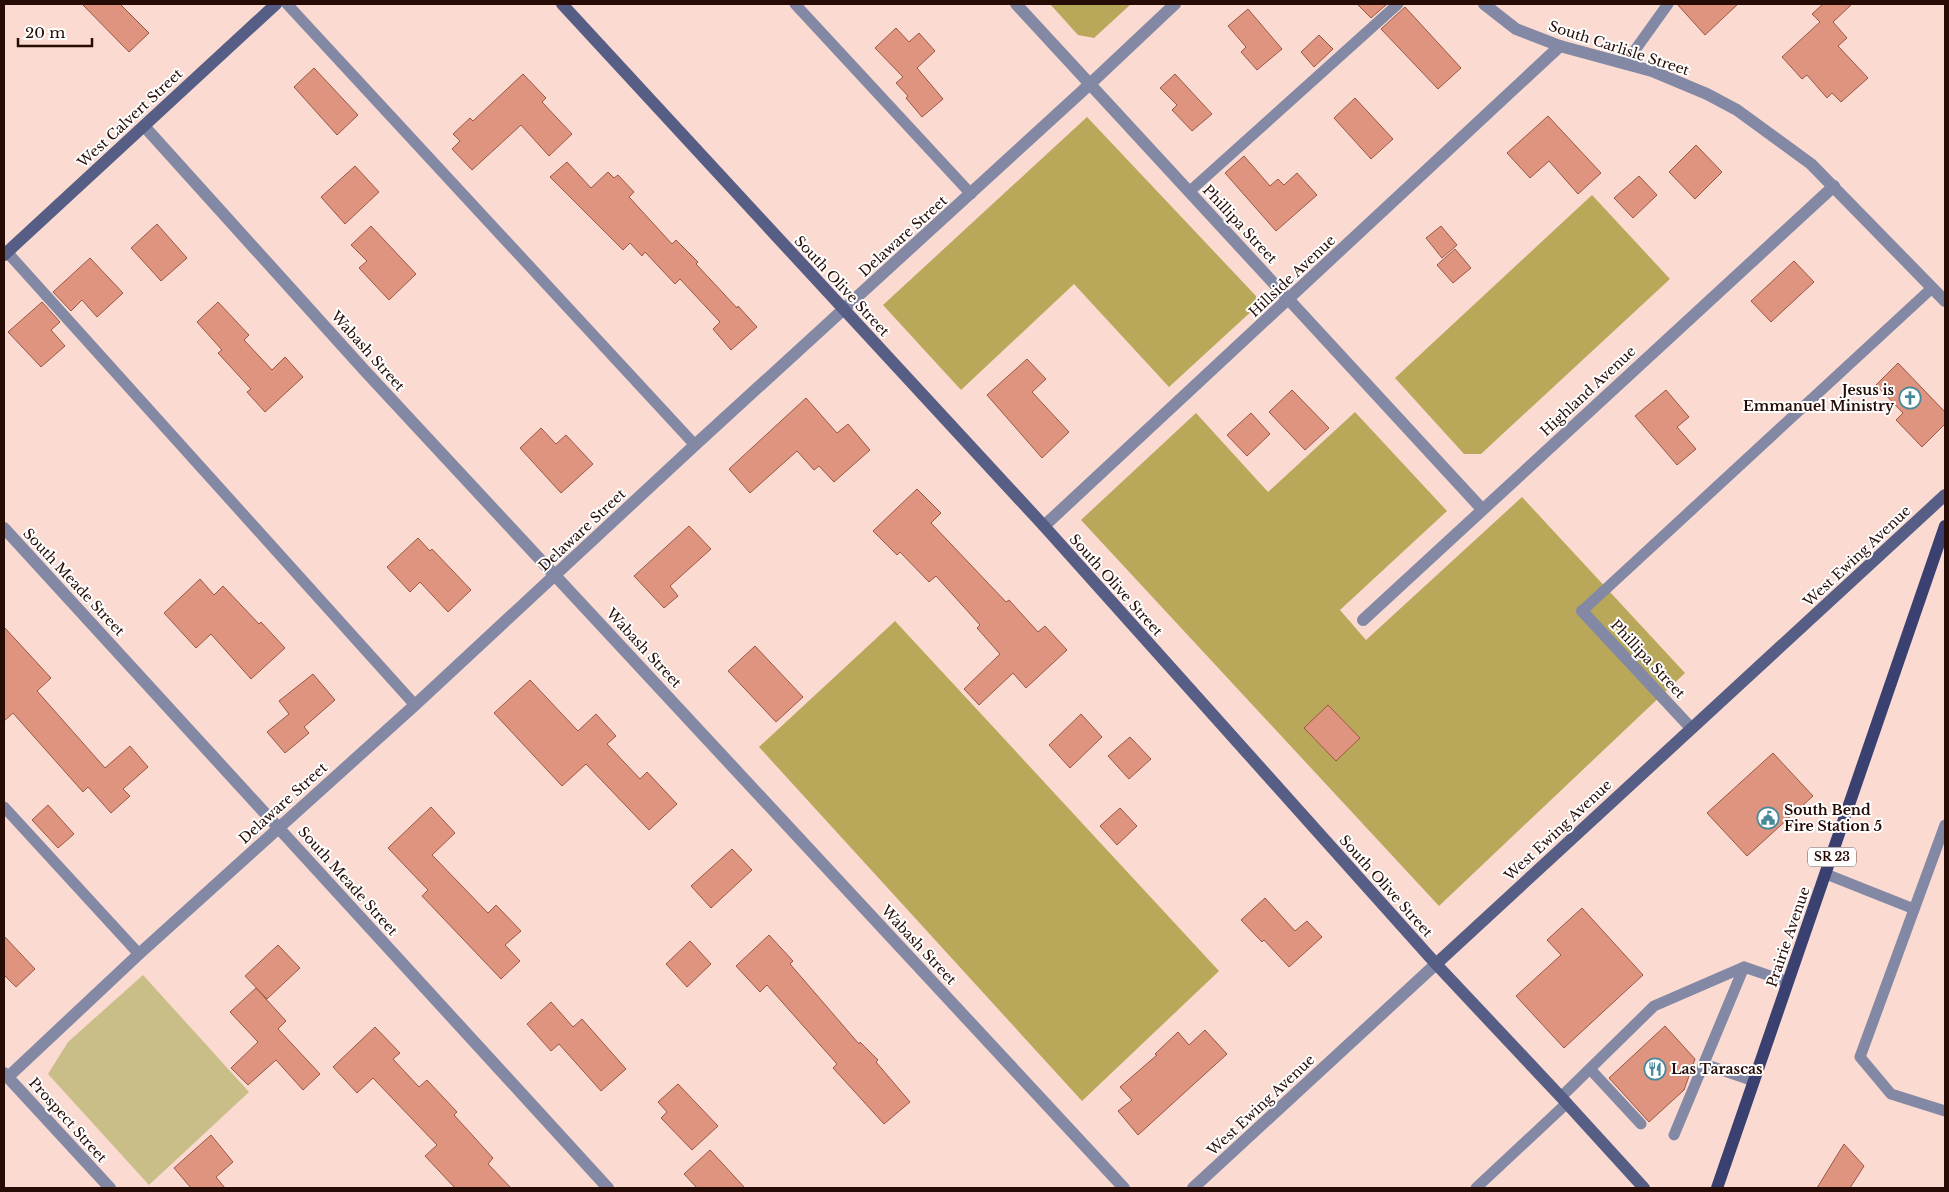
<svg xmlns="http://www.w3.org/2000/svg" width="1949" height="1192" font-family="'Libre Baskerville',serif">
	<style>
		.green { fill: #cabe88 }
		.forest { fill: #baa85a }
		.building { fill: #de947f; stroke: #9b5744 }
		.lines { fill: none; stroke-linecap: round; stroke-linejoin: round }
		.lane { stroke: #8389a5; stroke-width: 11 }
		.street { stroke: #8389a5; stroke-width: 12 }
		.secondary { stroke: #575e86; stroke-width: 12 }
		.primary { stroke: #3a406f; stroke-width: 12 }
		.labels { text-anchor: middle; stroke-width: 4; stroke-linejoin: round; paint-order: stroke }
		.shield { fill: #fff; stroke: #675550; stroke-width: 1 }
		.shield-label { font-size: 12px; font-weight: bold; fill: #260c05 }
		.street-label { font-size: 14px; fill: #260c05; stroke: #fff }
		.poi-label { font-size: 14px; font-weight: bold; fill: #260c05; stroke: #fff; text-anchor: start }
	</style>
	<rect width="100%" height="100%" fill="#fadad1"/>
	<polygon class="green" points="143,975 249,1092 149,1185 48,1074 68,1042"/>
	<g class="forest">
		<polygon points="1050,4 1131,4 1094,38 1078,35"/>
		<polygon points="1087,117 1256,296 1255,308 1169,387 1074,284 961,390 883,305"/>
		<polygon points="1592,195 1670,279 1481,454 1464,454 1395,378"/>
		<polygon points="1355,412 1447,511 1340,610 1366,640 1522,497 1685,673 1439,906 1081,520 1196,413 1268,492"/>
		<polygon points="895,621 1219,971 1082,1101 759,747"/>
	</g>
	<g class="building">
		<polygon points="82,4 120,4 149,33 129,52"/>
		<polygon points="1357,4 1387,4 1371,18"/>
		<polygon points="1677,4 1738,4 1705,35"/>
		<polygon points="1823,4 1852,4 1833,22 1847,38 1838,46 1868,78 1841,102 1832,93 1827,98 1807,75 1802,79 1782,57 1820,22 1812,14"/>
		<polygon points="1405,7 1461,68 1438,89 1381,29"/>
		<polygon points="1248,9 1282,49 1257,70 1241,52 1246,47 1228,26"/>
		<polygon points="896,28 909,42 919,33 935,51 917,68 943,99 922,117 906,98 908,96 896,83 903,77 875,48"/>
		<polygon points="1319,35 1333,49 1314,67 1301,52"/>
		<polygon points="314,68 358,115 337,135 294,87"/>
		<polygon points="523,74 546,98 542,102 572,134 549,156 521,125 472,170 452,149 460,141 453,134 470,118 473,121"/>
		<polygon points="1175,74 1212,114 1192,131 1172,110 1177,105 1160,88"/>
		<polygon points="1355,98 1393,139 1371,159 1334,118"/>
		<polygon points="1548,116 1601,173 1578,194 1549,161 1530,178 1507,153"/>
		<polygon points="1696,145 1722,172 1695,199 1669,172"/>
		<polygon points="1244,156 1270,186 1278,179 1284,185 1297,173 1317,195 1276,231 1225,173"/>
		<polygon points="567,162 591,188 608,172 614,178 618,175 634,192 629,197 672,244 676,240 698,262 696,264 737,308 738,306 757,327 731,350 713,329 720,322 680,279 675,284 645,252 642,256 630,243 623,250 550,177"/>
		<polygon points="355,166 379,192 345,224 321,197"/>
		<polygon points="1639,176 1657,195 1633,218 1614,198"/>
		<polygon points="157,224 187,258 161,281 131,248"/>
		<polygon points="371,226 416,274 389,300 359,268 367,261 351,245"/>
		<polygon points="1441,226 1457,245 1442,258 1426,238"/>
		<polygon points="1455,249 1471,268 1453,283 1437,265"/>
		<polygon points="90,258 123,293 97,317 82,300 71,311 53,292"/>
		<polygon points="1794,261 1814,282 1771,322 1751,301"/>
		<polygon points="42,302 60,322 51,330 65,346 41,367 8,332"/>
		<polygon points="218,302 249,335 244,340 272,370 285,357 303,377 265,412 247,392 251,389 218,353 222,350 197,322"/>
		<polygon points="1027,359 1046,379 1032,392 1069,432 1042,458 987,395"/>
		<polygon points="1898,363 1945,412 1945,424 1922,447 1896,420 1903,413 1876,385"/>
		<polygon points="1292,390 1329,428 1305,450 1269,412"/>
		<polygon points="1666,390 1689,417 1677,427 1696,449 1677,465 1635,416"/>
		<polygon points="806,398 837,433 848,424 870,450 834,482 819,466 814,470 797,451 750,493 729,469"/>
		<polygon points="1251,413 1270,434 1247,456 1227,435"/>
		<polygon points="541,428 556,444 566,435 593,464 561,493 520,448"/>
		<polygon points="917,489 941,513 931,523 1006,602 1009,600 1038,632 1045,626 1067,650 1026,688 1013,673 979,705 964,689 1000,654 977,628 980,625 936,576 929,582 900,552 897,555 873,531"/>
		<polygon points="689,526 711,549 670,586 678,596 664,608 634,576"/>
		<polygon points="418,538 430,551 432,549 471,590 448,612 420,582 410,592 387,567"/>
		<polygon points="200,579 214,595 223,586 259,624 261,622 285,648 251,679 211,634 196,648 164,613"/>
		<polygon points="4,627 51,678 37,691 105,768 130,746 148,767 123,789 130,796 111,813 88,787 83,792 13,713 4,721"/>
		<polygon points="755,646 803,697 776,722 728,671"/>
		<polygon points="313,674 335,700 304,727 309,733 285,753 267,732 289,714 279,701"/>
		<polygon points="530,680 578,731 596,714 616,736 607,744 640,779 647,772 677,804 649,830 586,764 562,786 494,713"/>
		<polygon points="1328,705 1360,738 1336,761 1304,728"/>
		<polygon points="1081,714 1102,737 1070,768 1049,745"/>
		<polygon points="1130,737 1151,759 1129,779 1108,756"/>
		<polygon points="1773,753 1813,796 1747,856 1707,813"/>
		<polygon points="48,805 74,834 58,848 32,820"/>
		<polygon points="431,807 455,833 432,855 488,913 496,905 521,931 505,945 520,961 501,979 422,896 428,890 388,848"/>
		<polygon points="1120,808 1137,826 1117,845 1100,826"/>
		<polygon points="732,849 752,870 711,908 691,886"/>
		<polygon points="1265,898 1295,931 1307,921 1322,937 1289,967 1264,940 1262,942 1241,920"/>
		<polygon points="1582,908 1643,975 1564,1048 1516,996 1561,955 1547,940"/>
		<polygon points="769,935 793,961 790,964 859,1044 860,1042 878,1060 876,1062 910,1102 884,1124 833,1068 837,1064 767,985 760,992 736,966"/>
		<polygon points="4,936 35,969 16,987 4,975"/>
		<polygon points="690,941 711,964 687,987 666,964"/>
		<polygon points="278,945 300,968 267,999 245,976"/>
		<polygon points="256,988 286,1021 278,1029 320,1074 303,1090 276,1060 248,1085 231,1068 258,1042 230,1012"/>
		<polygon points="551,1002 573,1027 582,1019 626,1069 601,1091 559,1044 551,1051 527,1024"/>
		<polygon points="1665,1026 1695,1059 1684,1090 1649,1122 1609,1078"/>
		<polygon points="375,1027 400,1053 393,1059 419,1087 427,1080 457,1112 454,1115 493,1158 488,1164 511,1188 455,1188 425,1156 437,1145 373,1078 357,1093 333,1067"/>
		<polygon points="1205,1030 1227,1054 1138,1135 1118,1111 1132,1100 1120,1087 1157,1055 1155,1054 1178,1032 1189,1045"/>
		<polygon points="678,1084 718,1126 692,1150 661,1118 667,1112 658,1102"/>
		<polygon points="211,1135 233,1162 216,1177 225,1188 191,1188 174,1168"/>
		<polygon points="1844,1144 1864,1166 1850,1188 1817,1188"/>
		<polygon points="710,1150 745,1188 697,1188 684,1174"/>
	</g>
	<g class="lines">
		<g class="lane">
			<polyline points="287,4 695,445"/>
			<polyline points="795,4 971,194"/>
			<polyline points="1625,64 1668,4"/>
			<polyline points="1190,191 1398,4"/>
			<polyline points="7,252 415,705"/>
			<polyline points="1582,611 1932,288"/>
			<polyline points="4,807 139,954"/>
			<polyline points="1945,825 1860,1057 1891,1094 1945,1111"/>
			<polyline points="1826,874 1914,909"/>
			<polyline points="1704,1064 1754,1081"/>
			<polyline points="1590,1069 1641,1124"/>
			<polyline points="1561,1097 1654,1006 1744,967 1788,982"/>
			<polyline points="1674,1135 1744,967"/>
			<polyline points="1476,1188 1567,1103"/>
		</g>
		<g class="street">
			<polyline points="1016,4 1482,509"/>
			<polyline points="1484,4 1516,29 1560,46 1652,71 1707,94 1737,110 1811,164 1945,301"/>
			<polyline points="144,126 366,372 1124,1188"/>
			<polyline points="1044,526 1560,46"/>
			<polyline points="4,528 608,1188"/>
			<polyline points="1582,611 1691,728"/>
			<polyline points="1363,620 1834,186"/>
			<polyline points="4,1073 110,1188"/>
			<polyline points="8,1077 139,954 415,705 695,445 1090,84 1175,4"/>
			<polyline points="1193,1188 1436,964"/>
		</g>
		<g class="secondary">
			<polyline points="562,4 1044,526 1436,964 1561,1097 1644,1188"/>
			<polyline points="4,255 276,4"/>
			<polyline points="1436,964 1945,495"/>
		</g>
		<polyline class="primary" points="1717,1188 1945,526"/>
	</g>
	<defs>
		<g id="church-ring" transform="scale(1.125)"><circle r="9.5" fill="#fff" stroke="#47899a" stroke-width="1.5"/><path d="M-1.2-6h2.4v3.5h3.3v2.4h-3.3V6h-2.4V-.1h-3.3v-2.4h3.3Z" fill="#47899a"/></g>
		<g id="civic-ring" transform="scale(1.125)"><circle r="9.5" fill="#fff" stroke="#47899a" stroke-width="1.5"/><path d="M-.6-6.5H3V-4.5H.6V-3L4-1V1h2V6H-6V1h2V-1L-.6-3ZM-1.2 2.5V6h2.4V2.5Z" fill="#47899a"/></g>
		<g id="restaurant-ring" transform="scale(1.125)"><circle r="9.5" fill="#fff" stroke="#47899a" stroke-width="1.5"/><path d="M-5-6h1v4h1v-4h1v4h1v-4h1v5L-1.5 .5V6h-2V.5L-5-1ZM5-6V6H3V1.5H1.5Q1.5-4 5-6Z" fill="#47899a"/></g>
	</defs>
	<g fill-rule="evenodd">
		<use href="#church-ring" x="1910" y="398"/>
		<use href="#civic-ring" x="1768" y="818"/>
		<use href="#restaurant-ring" x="1655" y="1069"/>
	</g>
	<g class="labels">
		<rect class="shield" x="1808" y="847.5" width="48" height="19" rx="4"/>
		<g class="shield-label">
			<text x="1832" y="861">SR 23</text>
		</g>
		<g class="street-label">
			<text transform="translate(1619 48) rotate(18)" y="5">South Carlisle Street</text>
			<text transform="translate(130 118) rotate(-43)" y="5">West Calvert Street</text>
			<text transform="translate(1240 224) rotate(47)" y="5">Phillipa Street</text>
			<text transform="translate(903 236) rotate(-42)" y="5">Delaware Street</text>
			<text transform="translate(1292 276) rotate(-43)" y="5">Hillside Avenue</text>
			<text transform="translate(842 286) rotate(47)" y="5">South Olive Street</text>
			<text transform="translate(368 351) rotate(48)" y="5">Wabash Street</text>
			<text transform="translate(1588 391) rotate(-43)" y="5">Highland Avenue</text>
			<text transform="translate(582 530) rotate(-43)" y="5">Delaware Street</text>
			<text transform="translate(1857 556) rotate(-43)" y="5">West Ewing Avenue</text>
			<text transform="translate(74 582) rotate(47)" y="5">South Meade Street</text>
			<text transform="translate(1116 585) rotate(48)" y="5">South Olive Street</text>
			<text transform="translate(644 648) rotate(47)" y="5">Wabash Street</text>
			<text transform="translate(1648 659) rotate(47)" y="5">Phillipa Street</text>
			<text transform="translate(283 803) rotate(-42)" y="5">Delaware Street</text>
			<text transform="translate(1558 830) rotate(-43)" y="5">West Ewing Avenue</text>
			<text transform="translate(348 881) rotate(48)" y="5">South Meade Street</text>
			<text transform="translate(1386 886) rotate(48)" y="5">South Olive Street</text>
			<text transform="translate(1788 937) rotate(-71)" y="5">Prairie Avenue</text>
			<text transform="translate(919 945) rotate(47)" y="5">Wabash Street</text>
			<text transform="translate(1261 1105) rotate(-43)" y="5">West Ewing Avenue</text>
			<text transform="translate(68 1120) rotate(48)" y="5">Prospect Street</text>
		</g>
		<g class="poi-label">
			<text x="1894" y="395" text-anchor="end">Jesus is<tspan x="1894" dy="16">Emmanuel Ministry</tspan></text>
			<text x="1784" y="815">South Bend<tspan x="1784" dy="16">Fire Station 5</tspan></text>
			<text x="1671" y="1074">Las Tarascas</text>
		</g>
	</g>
	<rect width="1949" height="1192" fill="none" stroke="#260c05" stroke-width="10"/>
	<path d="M18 38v8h74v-8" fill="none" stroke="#260c05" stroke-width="2.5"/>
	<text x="25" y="38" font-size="15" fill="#260c05" stroke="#ffffff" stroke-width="4" paint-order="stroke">20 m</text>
</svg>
